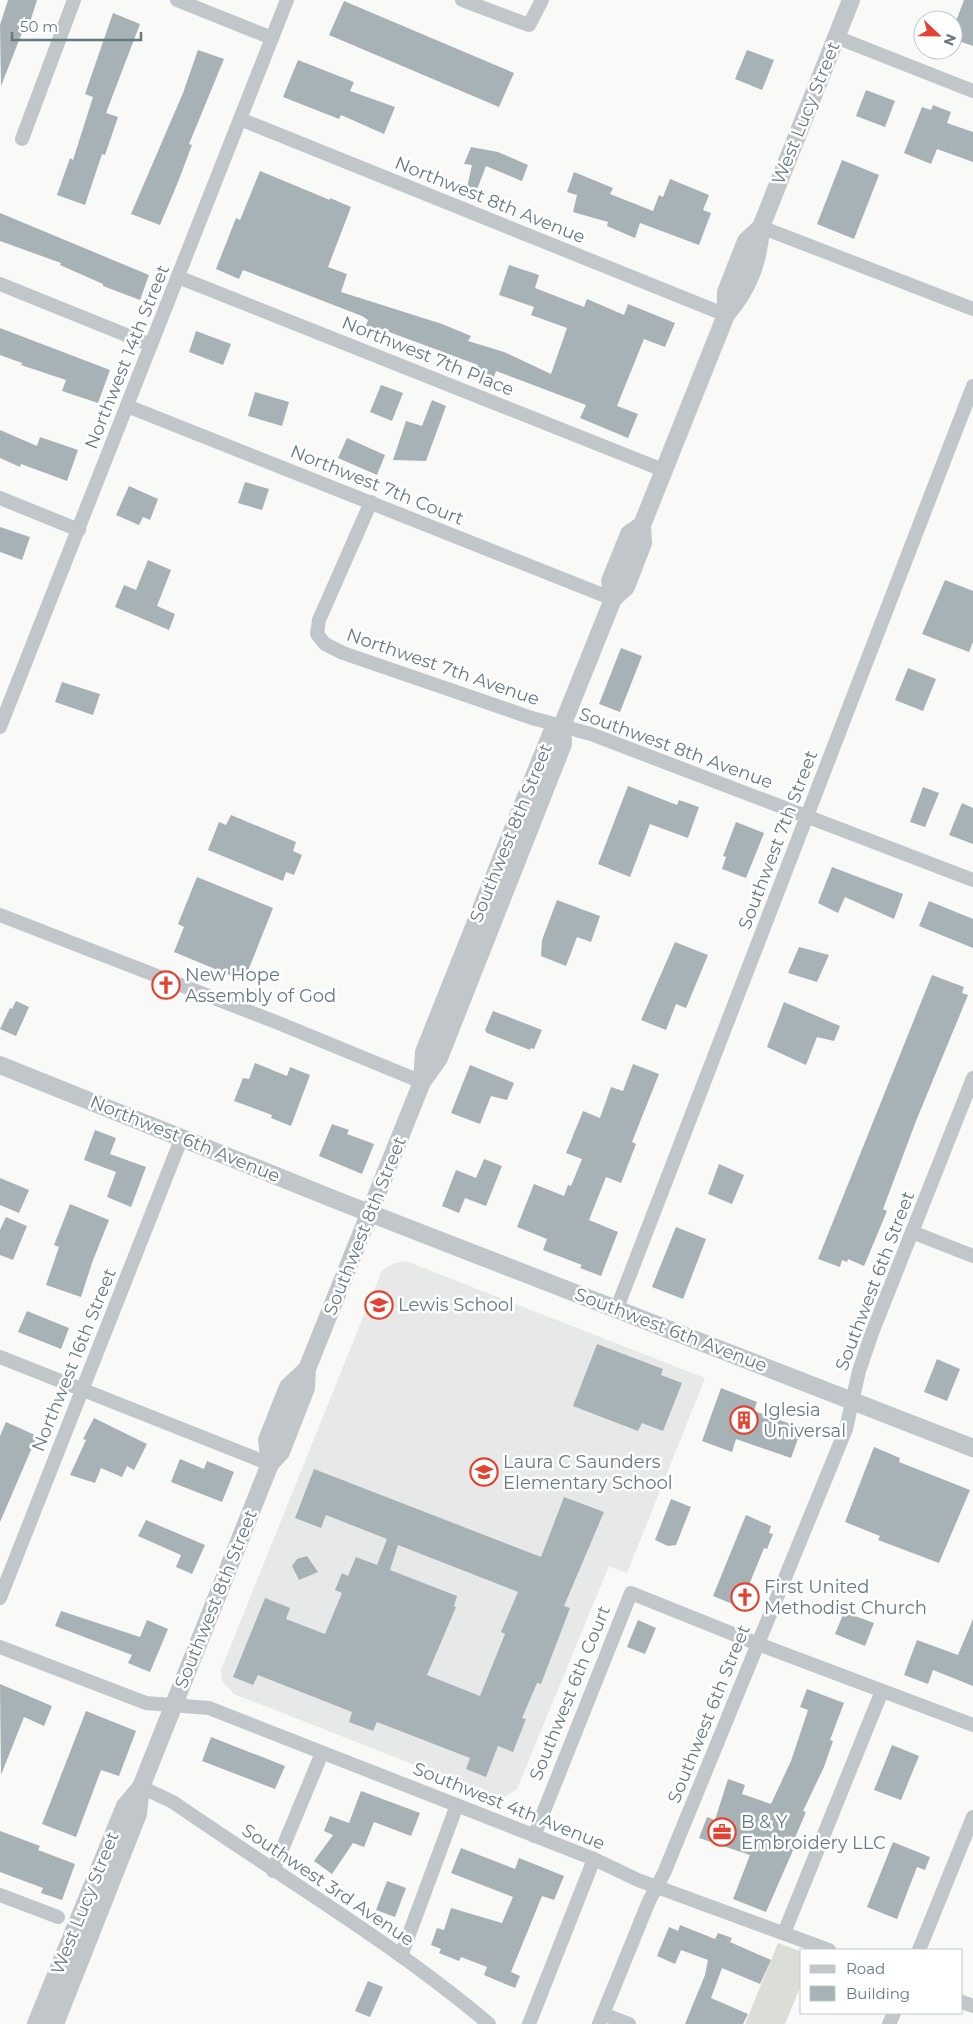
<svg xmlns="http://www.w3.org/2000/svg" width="973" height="2024" font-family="Montserrat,sans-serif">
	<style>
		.built { fill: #e7e9e8 }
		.green { fill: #daded6 }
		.building { fill: #a7b2b6; fill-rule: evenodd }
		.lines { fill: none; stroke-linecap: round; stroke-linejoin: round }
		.minor { stroke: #c0c6c9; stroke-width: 14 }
		.tertiary { stroke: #c0c6c9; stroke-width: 18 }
		.labels { text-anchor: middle; stroke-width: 5; stroke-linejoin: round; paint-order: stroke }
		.street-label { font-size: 18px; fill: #657982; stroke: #fff }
		.poi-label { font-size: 18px; fill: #657982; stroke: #fff; text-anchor: start }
	</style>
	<rect width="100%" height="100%" fill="#f9f9f7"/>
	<polygon class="built" points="406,1261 705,1378 627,1573 609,1566 517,1789 505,1797 496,1797 234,1694 222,1681 221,1670 382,1270 394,1263"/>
	<polygon class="green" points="778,1943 802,1952 802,1983 785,2024 745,2024"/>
	<g class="building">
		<polygon points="8,0 37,0 30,22 27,20 1,86 0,25"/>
		<polygon points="964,0 973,0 973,46 953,39 953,29"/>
		<polygon points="344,1 514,73 499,107 329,35"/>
		<polygon points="113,13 140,24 106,113 118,117 105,155 102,154 85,205 57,195 70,158 73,160 93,97 85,94"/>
		<polygon points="198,50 224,59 189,144 192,145 178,182 160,225 131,214 183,93"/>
		<polygon points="747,50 774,60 762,90 735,79"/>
		<polygon points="298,60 354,82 350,91 395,107 384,134 341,115 339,119 283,97"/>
		<polygon points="866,90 895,101 885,127 856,116"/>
		<polygon points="933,105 951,112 947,123 973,132 973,162 937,149 931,164 904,153 922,107 931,110"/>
		<polygon points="471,147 498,152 528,165 522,181 486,166 473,200 465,197 472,165 464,164"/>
		<polygon points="842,160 879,175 854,239 817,224"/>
		<polygon points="260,171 330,200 330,198 351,207 328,267 347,274 341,292 442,324 471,336 468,341 504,352 551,374 567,328 531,315 534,307 499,295 509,265 539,275 535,288 584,307 587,299 624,315 628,304 675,323 665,347 644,339 617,406 638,414 628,438 580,418 586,405 496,371 493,380 475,375 478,365 381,329 379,333 365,328 368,320 362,316 243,270 239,279 216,269 236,218 240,220"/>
		<polygon points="574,172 613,188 610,194 653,211 659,195 663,197 670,179 709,195 703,210 711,213 699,245 640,223 635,238 607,226 608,222 573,212 577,195 567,192"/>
		<polygon points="0,213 149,275 140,300 103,286 103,284 60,265 61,263 0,241"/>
		<polygon points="0,328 110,370 98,403 62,391 66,380 21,365 22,363 0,355"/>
		<polygon points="196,331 231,344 223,365 189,352"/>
		<polygon points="381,385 403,393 392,421 370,412"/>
		<polygon points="255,392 289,402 282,426 248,416"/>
		<polygon points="432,400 446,406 426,461 393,460 406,421 422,426"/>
		<polygon points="0,430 37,446 40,437 78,450 67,481 21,464 20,467 0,458"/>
		<polygon points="347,438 385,455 377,475 338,458"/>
		<polygon points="245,482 269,489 262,510 238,503"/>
		<polygon points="129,486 158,499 150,520 143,517 139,525 116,515"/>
		<polygon points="0,527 30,537 22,560 0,552"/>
		<polygon points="148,560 171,570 157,606 175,614 169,630 115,607 124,585 136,590"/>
		<polygon points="945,580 973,591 973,642 969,652 922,634"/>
		<polygon points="621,648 642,656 620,712 599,704"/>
		<polygon points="908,668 936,679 923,711 895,700"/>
		<polygon points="62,682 100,694 93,715 55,702"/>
		<polygon points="628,786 677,805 679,800 699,807 688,838 650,824 630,877 598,864"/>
		<polygon points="923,787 939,793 925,827 910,822"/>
		<polygon points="962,803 973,808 973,844 949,835"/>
		<polygon points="231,815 296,842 293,851 302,855 294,875 286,872 283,881 208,850 219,822 226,825"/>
		<polygon points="736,822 764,833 746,878 722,869 726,857 723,856"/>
		<polygon points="832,867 903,894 894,919 845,897 838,913 818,903"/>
		<polygon points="197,877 273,908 244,981 174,952 184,927 178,924"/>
		<polygon points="557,900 600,916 591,942 577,937 566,966 541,956 542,940"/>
		<polygon points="929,901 973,919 973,948 919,926"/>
		<polygon points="675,942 708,955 686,1008 676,1004 666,1030 641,1020"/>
		<polygon points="799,947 829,955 817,982 788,973"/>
		<polygon points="932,975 964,987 962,993 968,995 916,1121 883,1209 887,1211 864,1266 848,1259 847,1262 842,1260 840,1267 818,1259"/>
		<polygon points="16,1001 29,1007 16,1036 0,1029 10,1008 12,1009"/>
		<polygon points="784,1002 840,1026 834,1041 817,1037 806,1065 767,1047"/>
		<polygon points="493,1011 542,1030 534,1049 531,1048 530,1050 487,1033 485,1030"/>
		<polygon points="255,1063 287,1076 290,1067 310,1075 291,1126 271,1118 272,1115 234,1101 243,1078 249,1079"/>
		<polygon points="633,1064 659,1074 632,1142 636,1144 621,1183 606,1177 589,1220 618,1232 601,1276 580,1268 582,1265 543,1250 547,1239 517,1227 534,1184 564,1196 568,1185 571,1186 582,1159 566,1153 583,1111 600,1118 611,1087 623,1091"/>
		<polygon points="470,1065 514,1083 507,1100 491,1096 480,1124 451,1113"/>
		<polygon points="332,1124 349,1130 347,1134 374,1144 362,1174 319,1156"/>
		<polygon points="95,1130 116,1138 110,1154 146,1167 131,1207 107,1197 116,1172 84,1160"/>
		<polygon points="484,1159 502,1166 486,1206 465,1198 459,1213 442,1206 456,1170 476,1178"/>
		<polygon points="719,1164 744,1175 732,1204 708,1194"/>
		<polygon points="0,1178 29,1190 19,1213 0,1205"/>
		<polygon points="70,1204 109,1220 92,1263 81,1297 46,1285 59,1247 54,1245"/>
		<polygon points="6,1217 27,1226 13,1260 0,1255 0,1230"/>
		<polygon points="676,1227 706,1239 683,1299 652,1287"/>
		<polygon points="27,1311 69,1328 61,1349 18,1332"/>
		<polygon points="597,1344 663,1369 661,1375 682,1383 663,1431 642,1423 638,1431 573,1406"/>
		<polygon points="937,1359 960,1369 947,1401 924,1392"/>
		<polygon points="721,1388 757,1402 754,1411 802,1428 791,1458 736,1439 732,1452 702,1441"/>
		<polygon points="94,1418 147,1444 134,1470 127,1466 122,1477 101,1468 95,1483 70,1475 86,1440 83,1439"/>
		<polygon points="6,1422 37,1436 0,1522 0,1436"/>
		<polygon points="874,1447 900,1458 899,1462 970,1490 939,1563 878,1540 880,1536 845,1522"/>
		<polygon points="180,1459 204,1469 207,1461 234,1472 222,1502 171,1482"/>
		<path d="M314 1469 541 1557 564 1497 604 1512 564 1606 570 1608 541 1684 537 1683 522 1718 526 1719 513 1752 498 1746 486 1777 466 1769 470 1758 377 1722 373 1731 349 1722 352 1712 258 1675 253 1685 233 1677 265 1598 290 1608 286 1619 325 1634 342 1593 335 1590 342 1573 348 1576 356 1557 377 1565 387 1539 326 1515 321 1528 295 1518ZM398 1545 518 1592 501 1632 505 1634 480 1696 427 1675 456 1607 454 1606 457 1596 390 1570Z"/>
		<polygon points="671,1499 691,1507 676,1545 668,1546 655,1540"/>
		<polygon points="746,1515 771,1526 769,1533 773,1534 767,1549 764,1548 740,1607 713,1596"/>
		<polygon points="146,1520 205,1545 192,1574 176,1567 181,1555 138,1536"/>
		<polygon points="307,1556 318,1572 299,1580 292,1566 297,1559"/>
		<polygon points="61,1611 140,1637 147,1620 168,1629 150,1672 128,1663 132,1655 55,1626"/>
		<polygon points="844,1612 874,1623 865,1646 835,1634"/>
		<polygon points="973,1619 973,1686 933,1670 928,1684 904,1675 917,1640 958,1655"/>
		<polygon points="638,1620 656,1628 645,1654 627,1647"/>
		<polygon points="0,1684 52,1706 44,1726 24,1717 1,1775"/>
		<polygon points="807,1689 844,1703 830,1740 833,1741 824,1767 803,1811 806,1812 791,1847 794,1848 766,1912 733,1899 750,1855 699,1838 707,1817 715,1820 728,1779 745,1785 742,1794 771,1804 791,1761 808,1710 800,1707"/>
		<polygon points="86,1711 136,1731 119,1776 101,1770 76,1837 42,1824"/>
		<polygon points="211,1737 285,1766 275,1789 202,1761"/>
		<polygon points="892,1745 919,1756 901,1800 874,1790"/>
		<polygon points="361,1791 420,1813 411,1836 374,1822 364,1847 353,1843 332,1874 314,1861 333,1835 324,1831 330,1816 349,1823"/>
		<polygon points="0,1831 40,1846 38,1850 75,1864 62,1900 41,1893 43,1888 0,1872"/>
		<polygon points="893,1842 930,1857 925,1870 917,1867 897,1919 867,1907"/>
		<polygon points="461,1848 515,1869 519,1858 564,1876 554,1900 542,1896 511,1972 520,1976 515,1988 484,1975 487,1967 461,1957 459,1961 439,1953 441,1949 431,1945 437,1928 444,1930 451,1908 502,1923 513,1897 451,1873"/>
		<polygon points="387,1881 406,1888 395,1917 376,1910"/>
		<polygon points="680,1925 715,1939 718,1933 732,1938 730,1942 771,1960 760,1984 722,1968 711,1998 748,2014 743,2024 685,2024 705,1975 708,1960 681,1950 675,1964 657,1956 669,1927 678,1931"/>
		<polygon points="368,1981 383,1987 370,2017 355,2011"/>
	</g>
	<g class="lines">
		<g class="minor">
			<polyline points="177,0 272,38"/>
			<polyline points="462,0 529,25 542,0"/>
			<polyline points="836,37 973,91"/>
			<polyline points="240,119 726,315"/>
			<polyline points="22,139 74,0"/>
			<polyline points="761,227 973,309"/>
			<polyline points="178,277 663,470"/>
			<polyline points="0,284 151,345"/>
			<polyline points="127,406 613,599"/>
			<polyline points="0,498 79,530"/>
			<polyline points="371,502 319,620 317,634 325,644 343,653 532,718 591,734 973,880"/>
			<polyline points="0,727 287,0"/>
			<polyline points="0,915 276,1022 422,1082"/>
			<polyline points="912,1232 973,1256"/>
			<polyline points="617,1308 973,386"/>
			<polyline points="0,1357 270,1464"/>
			<polyline points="0,1598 182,1137"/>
			<polyline points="0,1647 146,1703 209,1708 594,1859 638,1880 829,1950"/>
			<path d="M141 1787 173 1802C278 1875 391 1941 489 2024"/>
			<polyline points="534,1836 631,1593 758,1644 973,1725"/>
			<polyline points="273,1871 322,1753"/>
			<polyline points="0,1895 58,1917"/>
			<polyline points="784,1933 882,1691"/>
			<polyline points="919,1950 973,1817"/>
			<polyline points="401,1956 457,1805"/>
			<polyline points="962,2002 973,2006"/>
			<polyline points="603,2014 629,2024"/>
			<polyline points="529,2024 594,1859"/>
			<polyline points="599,2024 649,1901 664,1873 846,1429 859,1371 872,1333 973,1078"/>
			<polyline points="889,2024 894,2013"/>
		</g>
		<g class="tertiary">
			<polyline points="726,315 726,292 746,241 761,227"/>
			<polyline points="613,599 610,581 629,534 642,525"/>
			<polyline points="0,1065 336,1200 973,1448"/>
			<polyline points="422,1082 424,1052 551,734 562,726"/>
			<polyline points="270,1464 267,1440 288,1387 307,1369"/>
			<polyline points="36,2024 125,1806 141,1787"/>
			<path d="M55 2024 138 1814 141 1787 270 1464 281 1452 306 1388 307 1369 422 1082 439 1058 563 744 562 726 613 599 626 587 643 543 642 525 726 315C748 289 759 262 761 227L851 0"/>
		</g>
	</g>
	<defs>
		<g id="church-ring" transform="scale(1.4375)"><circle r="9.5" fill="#fff" stroke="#e2422f" stroke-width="1.5"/><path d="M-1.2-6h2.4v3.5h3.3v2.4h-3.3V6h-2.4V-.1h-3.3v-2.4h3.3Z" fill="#e2422f"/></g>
		<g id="school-ring" transform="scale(1.4375)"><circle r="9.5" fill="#fff" stroke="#e2422f" stroke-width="1.5"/><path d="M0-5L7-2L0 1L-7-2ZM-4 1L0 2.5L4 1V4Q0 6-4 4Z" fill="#e2422f"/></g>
		<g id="building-ring" transform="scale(1.4375)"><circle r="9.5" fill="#fff" stroke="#e2422f" stroke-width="1.5"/><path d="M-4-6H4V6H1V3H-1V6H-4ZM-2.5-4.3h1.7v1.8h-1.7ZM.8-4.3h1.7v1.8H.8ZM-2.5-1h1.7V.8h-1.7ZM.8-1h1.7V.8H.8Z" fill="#e2422f"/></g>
		<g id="office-ring" transform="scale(1.4375)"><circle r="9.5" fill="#fff" stroke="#e2422f" stroke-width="1.5"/><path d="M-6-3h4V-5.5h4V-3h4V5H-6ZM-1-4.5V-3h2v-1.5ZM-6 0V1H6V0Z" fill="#e2422f"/></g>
	</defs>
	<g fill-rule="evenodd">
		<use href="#church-ring" x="166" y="985"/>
		<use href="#school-ring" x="379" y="1305"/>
		<use href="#building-ring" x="744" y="1420"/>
		<use href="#school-ring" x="484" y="1472"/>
		<use href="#church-ring" x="745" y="1597"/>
		<use href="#office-ring" x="722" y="1832"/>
	</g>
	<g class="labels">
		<g class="street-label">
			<text transform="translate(806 113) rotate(-68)" y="6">West Lucy Street</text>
			<text transform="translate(490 200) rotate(22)" y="6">Northwest 8th Avenue</text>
			<text transform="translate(428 356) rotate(22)" y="6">Northwest 7th Place</text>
			<text transform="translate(127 357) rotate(-68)" y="6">Northwest 14th Street</text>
			<text transform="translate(377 485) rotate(22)" y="6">Northwest 7th Court</text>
			<text transform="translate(443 667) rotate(19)" y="6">Northwest 7th Avenue</text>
			<text transform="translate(676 748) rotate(20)" y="6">Southwest 8th Avenue</text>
			<text transform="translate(511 833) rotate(-68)" y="6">Southwest 8th Street</text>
			<text transform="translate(778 840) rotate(-69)" y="6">Southwest 7th Street</text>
			<text transform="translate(185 1139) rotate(22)" y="6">Northwest 6th Avenue</text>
			<text transform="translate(365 1226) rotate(-68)" y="6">Southwest 8th Street</text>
			<text transform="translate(875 1281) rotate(-69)" y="6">Southwest 6th Street</text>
			<text transform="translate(671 1330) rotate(21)" y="6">Southwest 6th Avenue</text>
			<text transform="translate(74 1360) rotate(-68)" y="6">Northwest 16th Street</text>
			<text transform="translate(216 1599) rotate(-68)" y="6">Southwest 8th Street</text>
			<text transform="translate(570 1693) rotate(-68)" y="6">Southwest 6th Court</text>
			<text transform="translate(709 1714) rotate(-68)" y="6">Southwest 6th Street</text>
			<text transform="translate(509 1806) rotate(22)" y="6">Southwest 4th Avenue</text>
			<text transform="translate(328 1885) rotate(34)" y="6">Southwest 3rd Avenue</text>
			<text transform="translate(85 1903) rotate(-68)" y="6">West Lucy Street</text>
		</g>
		<g class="poi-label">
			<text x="185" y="981">New Hope<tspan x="185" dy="21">Assembly of God</tspan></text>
			<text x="398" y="1311">Lewis School</text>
			<text x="763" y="1416">Iglesia<tspan x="763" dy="21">Universal</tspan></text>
			<text x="503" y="1468">Laura C Saunders<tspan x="503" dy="21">Elementary School</tspan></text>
			<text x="764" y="1593">First United<tspan x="764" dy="21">Methodist Church</tspan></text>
			<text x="741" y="1828">B &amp; Y<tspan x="741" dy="21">Embroidery LLC</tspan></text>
		</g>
	</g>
	<rect x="800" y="1949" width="162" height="65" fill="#ffffff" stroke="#c1c9cd"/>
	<rect x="810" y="1965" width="25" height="8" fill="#c0c6c9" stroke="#c1c9cd"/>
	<text x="846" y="1974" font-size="15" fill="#657982">Road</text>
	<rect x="810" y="1986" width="25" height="15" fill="#a7b2b6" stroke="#c1c9cd"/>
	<text x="846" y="1999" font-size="15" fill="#657982">Building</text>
	<g transform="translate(938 35) rotate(112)"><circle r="24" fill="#ffffff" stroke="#c1c9cd"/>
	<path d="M0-4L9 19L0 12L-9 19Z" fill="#e2422f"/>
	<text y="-8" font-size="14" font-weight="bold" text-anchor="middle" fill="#657982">N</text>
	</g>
	<path d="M12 32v8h129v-8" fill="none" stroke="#657982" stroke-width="2.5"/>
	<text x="20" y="32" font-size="15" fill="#657982" stroke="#ffffff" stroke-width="4" paint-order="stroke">50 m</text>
</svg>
